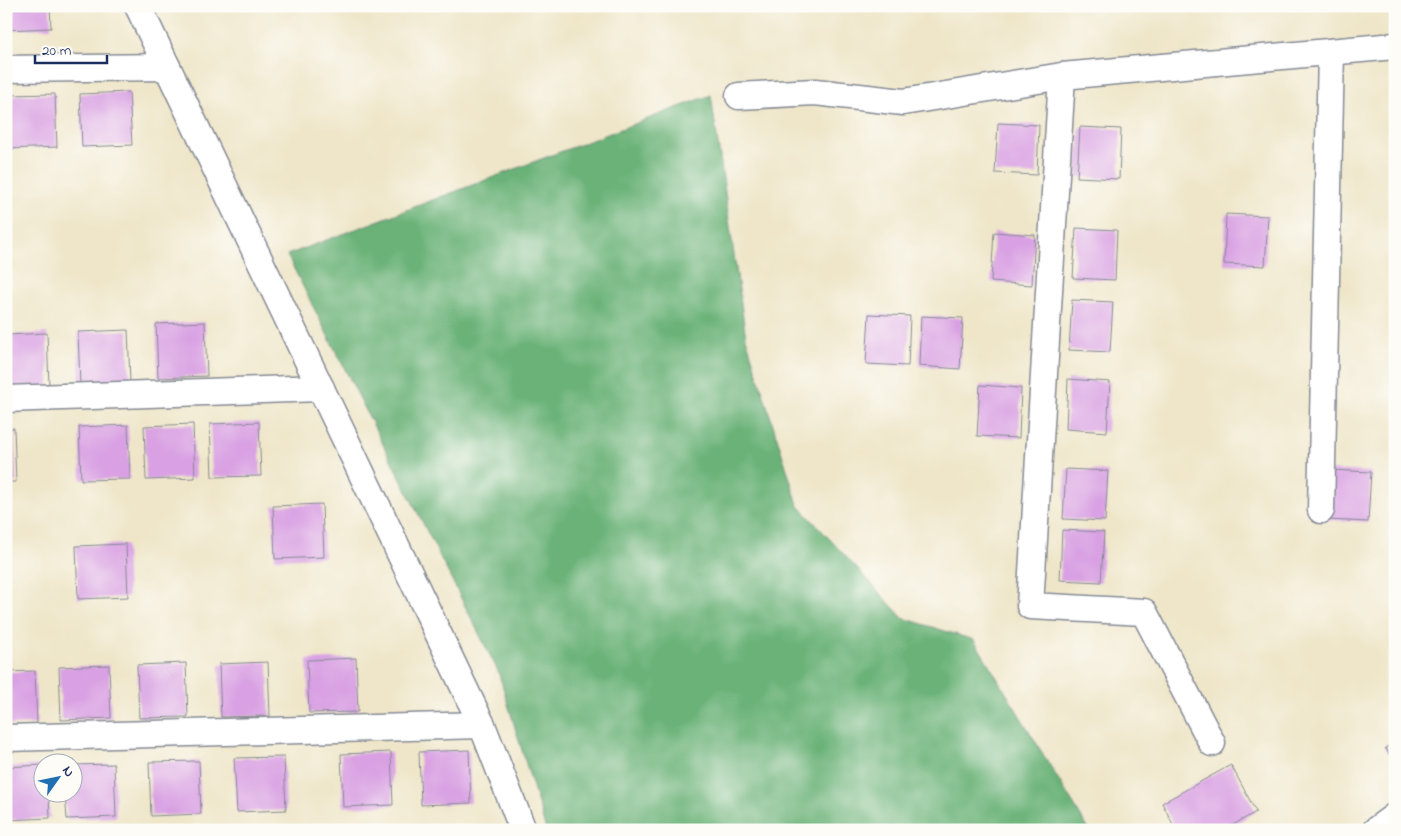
<svg xmlns="http://www.w3.org/2000/svg" width="1401" height="836" font-family="'Indie Flower',sans-serif">
	<style>
		.forest { fill: #6bb278; stroke: #43706b }
		.building { fill: #d9a1e3 }
		.lines { fill: none; stroke-linecap: round; stroke-linejoin: round }
		.minor-casing { stroke: #858a94; stroke-width: 29 }
		.minor { stroke: #fff; stroke-width: 26 }
	</style>
	<rect width="100%" height="100%" fill="#fdfcf7"/>
	<filter id="ink" filterUnits="userSpaceOnUse"><feTurbulence type="fractalNoise" baseFrequency=".02" numOctaves="2"/><feDisplacementMap in="SourceGraphic" scale="10" xChannelSelector="R" yChannelSelector="G"/><feConvolveMatrix kernelMatrix="1 2 1 2 8 2 1 2 1" color-interpolation-filters="sRGB"/></filter>
	<filter id="wash" filterUnits="userSpaceOnUse"><feTurbulence type="fractalNoise" baseFrequency=".0096" numOctaves="4" result="noise"/><feDisplacementMap in="SourceGraphic" scale="20" xChannelSelector="R" yChannelSelector="G"/><feGaussianBlur stdDeviation="1.12" result="paint"/><feColorMatrix in="noise" values="0 0 0 0 0 0 0 0 0 0 0 0 0 0 0 0 0 1.4 0 .05"/><feComposite in="paint" operator="in"/></filter>
	<g filter="url(#wash)">
		<rect width="100%" height="100%" fill="#efe6c9"/>
		<polygon class="forest" points="711,95 746,338 798,505 903,618 974,640 1089,830 546,830 498,671 287,255"/>
		<g id="blocks">
			<g class="building">
				<polygon points="6,6 50,6 51,28 6,30"/>
				<polygon points="129,92 132,145 82,147 80,94"/>
				<polygon points="55,94 57,147 7,149 6,95"/>
				<polygon points="998,123 1039,125 1037,175 995,173"/>
				<polygon points="1080,127 1121,129 1119,179 1077,177"/>
				<polygon points="1226,214 1268,216 1265,266 1224,264"/>
				<polygon points="1076,228 1117,230 1115,280 1073,278"/>
				<polygon points="994,232 1035,235 1032,285 991,282"/>
				<polygon points="1072,300 1113,302 1110,352 1069,350"/>
				<polygon points="869,314 910,316 908,366 866,364"/>
				<polygon points="921,316 963,318 960,369 919,366"/>
				<polygon points="205,322 207,376 158,378 156,324"/>
				<polygon points="128,330 130,383 80,385 78,332"/>
				<polygon points="47,333 49,386 6,388 6,335"/>
				<polygon points="1068,379 1110,382 1107,432 1066,429"/>
				<polygon points="980,385 1021,388 1019,438 977,436"/>
				<polygon points="259,422 261,476 212,477 210,424"/>
				<polygon points="193,424 195,478 146,480 144,426"/>
				<polygon points="128,425 130,479 81,480 79,427"/>
				<polygon points="14,428 16,482 6,482 6,429"/>
				<polygon points="1066,469 1108,471 1105,521 1063,519"/>
				<polygon points="1329,470 1371,472 1368,522 1327,520"/>
				<polygon points="322,504 324,557 275,559 273,506"/>
				<polygon points="1062,530 1104,532 1101,582 1060,580"/>
				<polygon points="126,544 128,597 78,599 76,546"/>
				<polygon points="356,658 358,712 309,713 307,660"/>
				<polygon points="268,662 270,716 221,717 219,664"/>
				<polygon points="186,663 188,717 139,718 137,665"/>
				<polygon points="109,665 111,718 61,720 59,667"/>
				<polygon points="35,671 37,724 6,725 6,672"/>
				<polygon points="1395,742 1395,762 1385,748"/>
				<polygon points="469,750 471,803 421,805 419,752"/>
				<polygon points="391,752 393,805 343,807 341,754"/>
				<polygon points="284,757 286,810 237,812 234,758"/>
				<polygon points="199,761 201,814 151,816 149,762"/>
				<polygon points="114,764 116,817 67,819 65,794 72,794 72,765"/>
				<polygon points="42,765 42,794 49,794 50,818 6,820 6,767"/>
				<polygon points="1231,765 1256,812 1224,830 1176,830 1162,803"/>
			</g>
		</g>
	</g>
	<g filter="url(#ink)">
		<use href="#blocks" fill-opacity="0" stroke="#858a94" stroke-width="1"/>
		<g class="lines">
			<g class="minor-casing">
				<g id="minor">
					<polyline points="138,6 482,725 523,830"/>
					<polyline points="6,69 167,67"/>
					<polyline points="1062,76 1030,606 1144,612 1212,743"/>
					<polyline points="739,96 815,92 903,102 1062,76 1395,46"/>
					<polyline points="6,399 321,388"/>
					<polyline points="1321,510 1331,52"/>
					<polyline points="6,738 482,725"/>
					<polyline points="1376,830 1395,816"/>
				</g>
			</g>
			<use href="#minor" class="minor"/>
		</g>
	</g>
	<rect width="1401" height="836" fill="none" stroke="#fdfcf7" stroke-width="25"/>
	<g transform="translate(58 778) rotate(57)"><circle r="24" fill="#fdfcf7" stroke="#a3aaba"/>
	<path d="M0-4L9 19L0 12L-9 19Z" fill="#1f6fb2"/>
	<text y="-8" font-size="14" font-weight="bold" text-anchor="middle" fill="#1b2f5e">N</text>
	</g>
	<path d="M35 55v8h72v-8" fill="none" stroke="#1b2f5e" stroke-width="2.5"/>
	<text x="42" y="55" font-size="15" fill="#1b2f5e" stroke="#fdfcf7" stroke-width="4" paint-order="stroke">20 m</text>
</svg>
